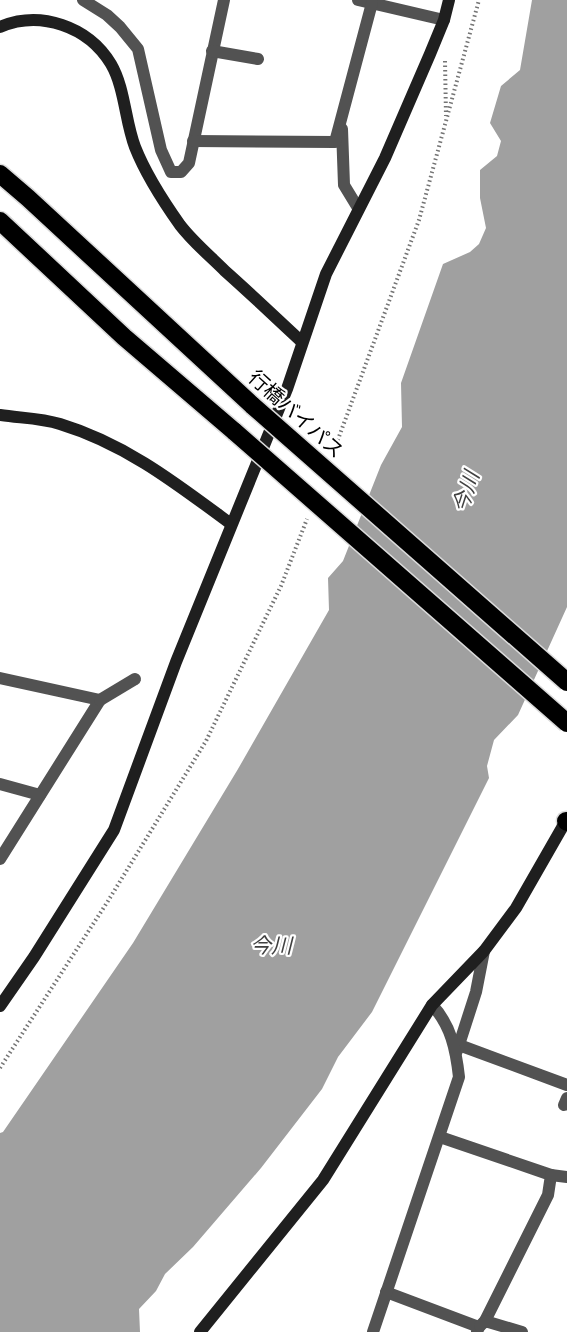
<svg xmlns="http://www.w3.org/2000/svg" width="567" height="1332" font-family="Cabin,'Noto Sans JP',sans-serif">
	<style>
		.water { fill: #a0a0a0 }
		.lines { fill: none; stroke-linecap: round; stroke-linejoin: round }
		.highway-casing { stroke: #dbdbdb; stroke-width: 21 }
		.path { stroke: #747474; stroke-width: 4; stroke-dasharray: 1.5 3; stroke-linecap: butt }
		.street { stroke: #525252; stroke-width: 12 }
		.secondary { stroke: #1f1f1f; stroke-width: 12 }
		.highway { stroke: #000; stroke-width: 18 }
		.highway-bridge-casing { stroke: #dbdbdb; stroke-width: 21; stroke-linecap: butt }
		.highway-bridge { stroke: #000; stroke-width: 18 }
		.labels { text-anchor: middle; stroke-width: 4.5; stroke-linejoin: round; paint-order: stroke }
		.street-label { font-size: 20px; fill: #000; stroke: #fff }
		.water-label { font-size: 21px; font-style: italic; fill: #414141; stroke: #fff }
	</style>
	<rect width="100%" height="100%" fill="#fff"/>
	<polygon class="water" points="532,0 567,0 567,607 518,715 494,740 487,766 489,778 372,1012 338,1057 322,1089 261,1168 193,1247 165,1274 156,1291 139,1309 140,1332 0,1332 0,1133 3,1132 133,943 238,769 329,610 328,578 343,561 381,465 402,427 401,383 443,264 470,252 479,244 486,228 480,198 480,170 497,156 501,141 490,123 501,86 520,70"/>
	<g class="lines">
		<g class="highway-casing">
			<g id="highway">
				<polyline points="0,174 28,198 253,406"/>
				<polyline points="0,221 124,337 235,432"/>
				<polyline points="566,821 567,822"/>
			</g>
		</g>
		<g class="path">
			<polyline points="445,61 446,116"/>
			<polyline points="333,453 419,220 479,0"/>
			<polyline points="0,1068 108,901 206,741 281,586 307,519"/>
		</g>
		<g class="street">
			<polyline points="83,0 107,15 120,27 138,49 161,150 171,172 181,172 189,163 224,0"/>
			<polyline points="358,0 444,20"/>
			<polyline points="212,51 258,59"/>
			<polyline points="342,129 344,185 358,208"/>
			<polyline points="193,141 335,142 372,3"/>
			<polyline points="0,678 100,700 0,859"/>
			<polyline points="100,700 135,679"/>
			<polyline points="0,784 40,795"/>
			<polyline points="459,1045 567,1085"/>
			<polyline points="457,1051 476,992 484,951"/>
			<polyline points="564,1105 567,1098"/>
			<polyline points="440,1137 551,1175 548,1195 485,1321"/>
			<polyline points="551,1175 567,1177"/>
			<polyline points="386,1292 479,1327 477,1332"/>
			<polyline points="480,1326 485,1321 522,1332"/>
			<path d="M373 1332 459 1077C456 1050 451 1025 432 1005"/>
		</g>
		<g class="secondary">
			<path d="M0 27C40 10 88 26 111 64 125 88 125 121 135 147 146 175 163 201 180 225 193 242 210 256 225 271 251 294 276 318 302 342"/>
			<path d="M0 415C19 418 41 418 60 424 126 444 177 484 231 524"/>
			<polyline points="0,1006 34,957 114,830 176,662 287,389 326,274 385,158 430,54 444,20 449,0"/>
			<polyline points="200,1332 323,1180 432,1005 484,951 516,908 567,819"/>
		</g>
		<use href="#highway" class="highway"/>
		<g class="highway-bridge-casing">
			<g id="highway-bridge">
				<polyline points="253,406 567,682"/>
				<polyline points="235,432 567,723"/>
			</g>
		</g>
		<use href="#highway-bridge" class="highway-bridge"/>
	</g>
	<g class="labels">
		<g class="street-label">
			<text transform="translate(296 414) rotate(42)" y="7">行橋バイパス</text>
		</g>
		<g class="water-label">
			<text transform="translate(466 492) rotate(-72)" y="7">今川</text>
			<text x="271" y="953">今川</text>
		</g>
	</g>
</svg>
